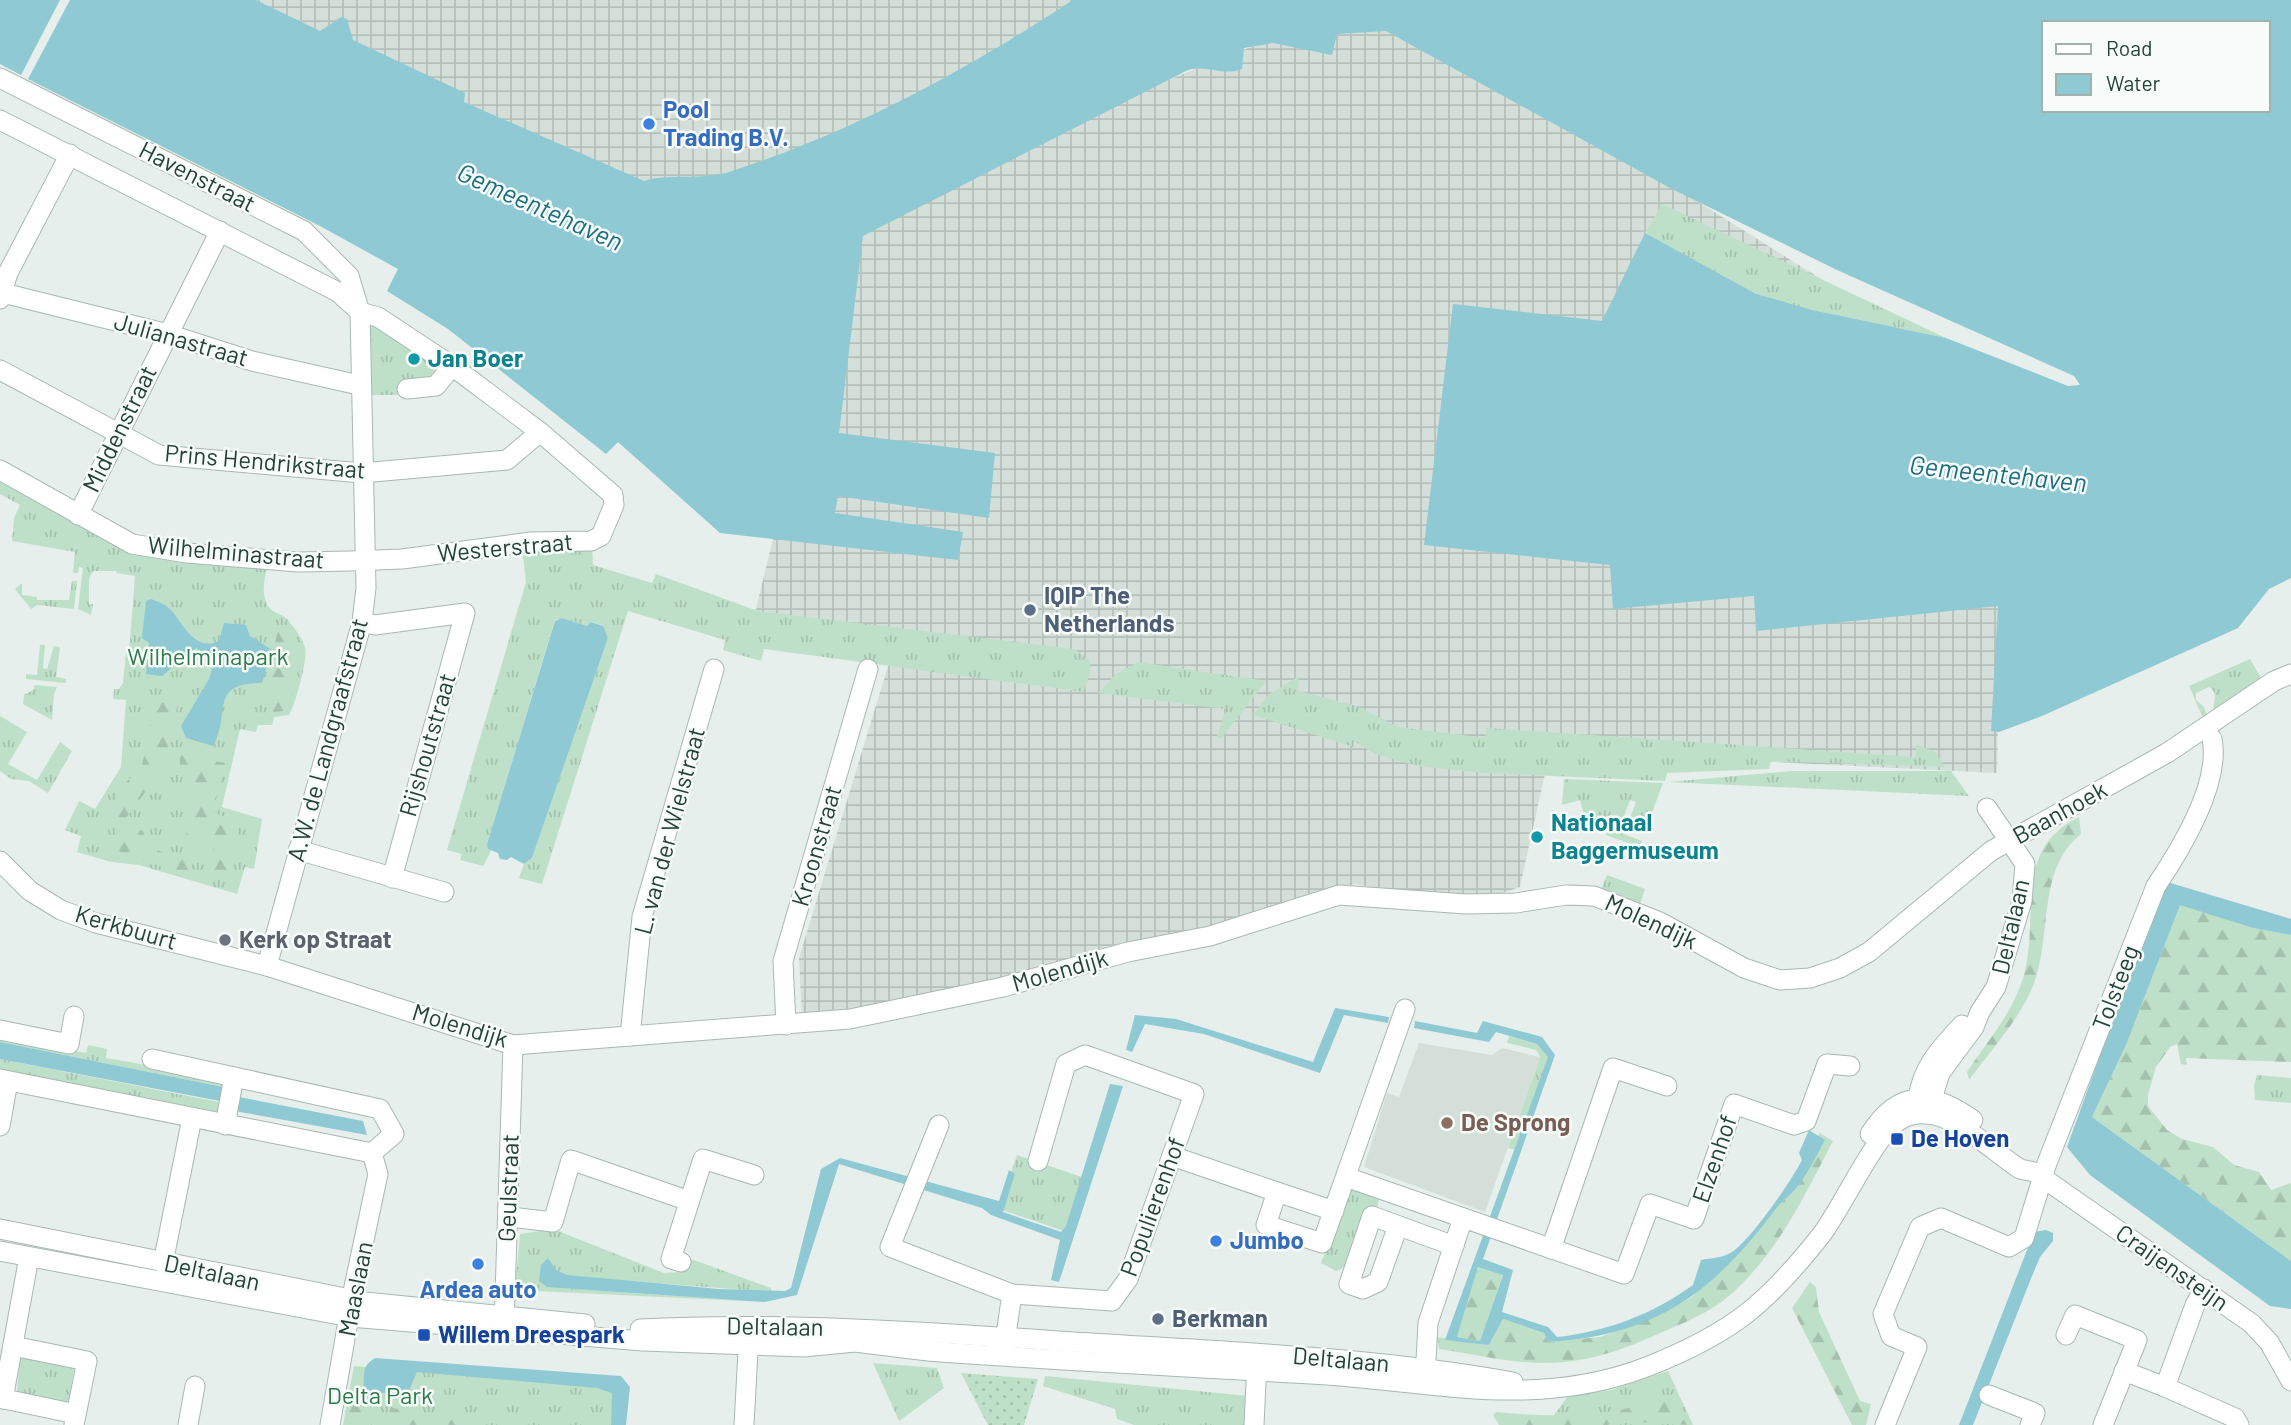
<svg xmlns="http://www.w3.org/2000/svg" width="2291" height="1425" font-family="Barlow,sans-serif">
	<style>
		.built { fill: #d4dfda }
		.industrial { fill: url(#industrial-grid) }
		.grass { fill: url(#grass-tufts) }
		.forest { fill: url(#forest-firs) }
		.garden { fill: url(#garden-dots) }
		.water { fill: #8ec9d4; fill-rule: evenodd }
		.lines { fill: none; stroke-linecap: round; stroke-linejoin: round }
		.minor-casing { stroke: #a8b8b2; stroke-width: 21 }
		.minor { stroke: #fff; stroke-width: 19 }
		.shop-dot { fill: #3f7fe0; stroke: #f7fbf9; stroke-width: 2.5 }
		.culture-dot { fill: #0f9aa8; stroke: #f7fbf9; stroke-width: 2.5 }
		.service-dot { fill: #5c6f8a; stroke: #f7fbf9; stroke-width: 2.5 }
		.worship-dot { fill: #6b7280; stroke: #f7fbf9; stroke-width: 2.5 }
		.education-dot { fill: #8d6e63; stroke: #f7fbf9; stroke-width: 2.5 }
		.transit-dot { fill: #1a4fb4; stroke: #f7fbf9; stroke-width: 2.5 }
		.labels { text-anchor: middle; stroke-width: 5; stroke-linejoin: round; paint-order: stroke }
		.shop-label { font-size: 24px; font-weight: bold; fill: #366cbe; stroke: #f7fbf9; text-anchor: start }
		.street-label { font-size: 24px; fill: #24423a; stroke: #f7fbf9 }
		.culture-label { font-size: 24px; font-weight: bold; fill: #0d838f; stroke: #f7fbf9; text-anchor: start }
		.service-label { font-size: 24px; font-weight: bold; fill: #4e5e75; stroke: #f7fbf9; text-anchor: start }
		.park-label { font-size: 24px; fill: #2d7a4b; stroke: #f7fbf9 }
		.worship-label { font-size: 24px; font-weight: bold; fill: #5b616d; stroke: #f7fbf9; text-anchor: start }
		.education-label { font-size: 24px; font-weight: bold; fill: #785e54; stroke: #f7fbf9; text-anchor: start }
		.transit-label { font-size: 24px; font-weight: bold; fill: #164399; stroke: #f7fbf9; text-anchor: start }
		.water-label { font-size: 26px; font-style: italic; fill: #1c6f80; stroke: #f7fbf9 }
	</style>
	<defs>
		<pattern id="industrial-grid" width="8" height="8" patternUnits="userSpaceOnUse" patternTransform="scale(1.75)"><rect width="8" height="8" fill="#d4dfda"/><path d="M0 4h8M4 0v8" fill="none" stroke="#b6c1bc"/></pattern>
		<pattern id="grass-tufts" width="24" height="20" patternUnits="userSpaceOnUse" patternTransform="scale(1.75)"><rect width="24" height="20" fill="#bfe0c8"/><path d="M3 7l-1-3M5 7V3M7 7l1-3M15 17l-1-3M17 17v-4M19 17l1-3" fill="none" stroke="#a4c1ad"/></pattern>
		<pattern id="forest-firs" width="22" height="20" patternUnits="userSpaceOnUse" patternTransform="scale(1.75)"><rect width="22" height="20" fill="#bfe0c8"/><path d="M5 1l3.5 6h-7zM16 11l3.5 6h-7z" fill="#a4c1ad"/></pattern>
		<pattern id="garden-dots" width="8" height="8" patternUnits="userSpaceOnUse" patternTransform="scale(1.75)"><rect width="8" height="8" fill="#bfe0c8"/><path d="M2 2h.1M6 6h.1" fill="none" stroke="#a4c1ad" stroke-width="1.8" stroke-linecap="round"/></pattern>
	</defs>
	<rect width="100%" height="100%" fill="#e6efeb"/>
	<polygon class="built" points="1419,1043 1492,1055 1502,1048 1540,1057 1485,1212 1364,1167 1387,1093 1399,1097"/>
	<g class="industrial">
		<polygon points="234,0 1104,0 749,196 644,205"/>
		<polygon points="1367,0 1377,0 2004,394 1997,773 1550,751 1520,887 1467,905 1355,884 1209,935 997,991 802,1018 799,958 892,653 753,621 854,206"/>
	</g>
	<g class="grass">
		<polygon points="1662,204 1946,338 1812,310 1756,294 1645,233"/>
		<polygon points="369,321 441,371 403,395 366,395"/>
		<path d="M0 472 143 550 268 561C266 575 260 590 267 604 272 614 280 612 287 619 293 626 302 638 305 647 308 659 296 703 289 715L274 717 272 725H258L256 732 240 729 222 807 262 819 254 869 245 867 237 894 139 865 111 862 77 852 81 836 65 830 79 801 95 809 121 767 126 700 113 699 114 689H119L123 683 126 652H129L135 576 117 573 116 571H93L89 579V604H93L91 615 78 609 83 568 79 567 78 573H73L75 552 12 541 14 518 20 505 0 494Z"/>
		<polygon points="592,543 593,565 652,583 656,574 758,611 1074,649 1089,660 1091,670 1084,692 764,649 761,661 723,650 725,640 628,611 542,884 519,878 524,864 532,858 608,638 602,625 592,622 587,626 563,618 555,620 487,844 491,851 483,866 460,860 462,854 447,850 526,582 522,547"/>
		<polygon points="72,581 77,581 74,609 37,605 31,609 15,589 22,583 22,595 37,597 37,600 69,600"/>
		<polygon points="40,645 45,645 43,668 47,669 54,646 60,647 56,677 66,679 66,683 26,679 26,674 37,675"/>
		<path d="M2250 659 2261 678 2214 711C2212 702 2220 694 2209 687L2196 693V700L2204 707 2207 716 2203 718 2189 686Z"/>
		<polygon points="1138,662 1266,681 1221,739 1217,737 1226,709 1098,693 1116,674"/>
		<polygon points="1299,676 1298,691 1357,706 1398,727 1485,738 1486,728 1916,757 1916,744 1935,752 1945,767 1771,761 1769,769 1667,773 1665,781 1484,773 1418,766 1375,754 1354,741 1353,747 1253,715 1268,695"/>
		<polygon points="35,685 57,687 54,694 52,720 23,704 24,695 33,690"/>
		<polygon points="0,716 27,732 8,764 37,780 60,742 72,751 48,793 29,781 11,779 0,771"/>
		<polygon points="1791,771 1951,771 1969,796 1668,782"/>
		<polygon points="1564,779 1663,783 1646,829 1628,823 1636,802 1630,800 1618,832 1642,841 1640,847 1606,835 1609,827 1592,830 1587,826 1580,800 1562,805"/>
		<polygon points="1607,875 1645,889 1640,904 1601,890"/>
		<polygon points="0,1036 86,1053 88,1045 107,1049 106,1058 225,1079 224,1114 31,1076 0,1075 0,1059 219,1102 223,1087 0,1042"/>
		<polygon points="1509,1036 1537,1044 1549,1057 1515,1150 1508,1148 1540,1057 1536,1050 1507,1043"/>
		<polygon points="2257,1075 2291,1078 2291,1103 2255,1100 2254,1086"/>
		<polygon points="1017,1155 1085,1178 1067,1232 999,1209"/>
		<path d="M1350 1188 1379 1199C1376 1220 1358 1265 1336 1271L1321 1263Z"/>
		<polygon points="553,1229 664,1273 682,1272 691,1259 771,1288 771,1292 604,1279 568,1275 556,1270 560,1288 765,1302 515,1290 520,1234"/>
		<polygon points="20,1356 75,1364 68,1405 17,1392"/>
		<polygon points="873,1363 937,1368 944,1388 899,1421"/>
		<polygon points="354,1366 628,1385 625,1425 343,1425"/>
		<polygon points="1668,1371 1693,1425 1547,1425 1568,1396 1611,1390"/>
		<polygon points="1045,1376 1248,1396 1244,1425 1134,1425 1117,1419 1115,1409 1043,1386"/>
	</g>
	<g class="forest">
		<polygon points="285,626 293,626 295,645 290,664 298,669 293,692 284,711 274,712 264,704 277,633"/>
		<polygon points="157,694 179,699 163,768 123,822 143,831 147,847 192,861 189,871 170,870 113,849 119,827 110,814 119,790 142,765"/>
		<path d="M180 755 225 763 213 812 231 819 238 828 229 874 223 881 209 869 214 849 186 835C189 820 192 803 187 788 182 773 179 772 180 755Z"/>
		<path d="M2079 817 2081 834C2036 869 2053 937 2033 986 2019 1020 1991 1050 1969 1080L1967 1072C1988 1040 2013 1013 2024 975 2040 916 2012 849 2079 817Z"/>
		<polygon points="2180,904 2253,928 2291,935 2291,1062 2186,1058 2187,1065 2181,1064 2177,1044 2170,1047 2156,1067 2148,1095 2148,1106 2167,1130 2182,1139 2213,1147 2234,1165 2259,1172 2271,1190 2291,1183 2291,1261 2092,1117 2126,1045"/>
		<path d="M1820 1133 1833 1141C1804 1197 1777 1254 1729 1296 1707 1315 1675 1326 1649 1338 1615 1353 1577 1364 1540 1363 1506 1362 1473 1354 1439 1349L1437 1337 1489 1345 1503 1319 1544 1333 1549 1342 1600 1337 1657 1316 1692 1297 1800 1183 1824 1140 1818 1136Z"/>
		<polygon points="1478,1267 1503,1274 1480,1341 1457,1337"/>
		<polygon points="1810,1282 1816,1287 1819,1312 1860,1401 1871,1404 1866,1425 1852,1425 1792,1308"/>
		<path d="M1675 1393 1691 1425C1681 1425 1628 1422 1623 1420L1607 1425H1499L1493 1415 1496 1412C1555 1418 1620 1418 1675 1393Z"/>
		<polygon points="350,1400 376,1406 371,1425 345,1425"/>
		<polygon points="392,1408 431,1415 454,1413 457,1416 454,1425 396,1425 391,1418"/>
	</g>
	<polygon class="garden" points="961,1373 1038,1379 1024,1425 988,1425"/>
	<g class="water">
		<polygon points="0,0 60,0 21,75 0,64"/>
		<path d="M70 0H256L320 31 341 17 347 19 353 40 465 93 464 102 644 181C666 173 703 181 732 171 853 132 968 69 1073 0H2291V578L2269 589 2238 628 2042 716 1999 732 1991 731 1998 606 1756 631 1754 596 1613 609 1610 565 1424 545 1453 304 1602 321 1645 233 1756 294 1812 310 1946 338 2068 386 2080 385 2074 376 1837 270 1670 188 1386 31 1337 34 1332 55 1273 43 1244 48 1242 69C1223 77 1205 63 1186 71L863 236 839 433 995 453 989 518 838 496 835 513 963 532 958 560 720 533 618 442 606 454 448 329 387 291 398 269 320 226 28 79ZM2044 23H2268V110H2044Z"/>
		<path d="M151 599C158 602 166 604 171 610 184 625 195 652 219 641L224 623 246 625 250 636 272 650 262 683C207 683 232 714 213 746L186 738 181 726 209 679 215 659 196 648 162 676 146 674 149 643 142 638 146 601Z"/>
		<polygon points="562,618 587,626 591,622 603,626 608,638 532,858 524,864 511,857 507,860 500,859 498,853 488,849 487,844 555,621"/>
		<polygon points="2167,882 2291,919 2291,935 2253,928 2180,905 2126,1045 2092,1117 2291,1261 2291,1309 2270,1306 2090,1175 2067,1147 2143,937"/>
		<polygon points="1335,1008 1389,1017 1388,1023 1344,1015 1320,1073 1204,1034 1145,1024 1132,1052 1126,1050 1135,1015 1176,1019 1313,1062"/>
		<path d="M1415 1021 1477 1033 1483 1021 1542 1037 1555 1055 1483 1259 1513 1270 1502 1312 1548 1327 1557 1337C1606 1332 1653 1314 1693 1285L1701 1260C1711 1258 1723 1258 1732 1252 1750 1241 1792 1180 1802 1160L1799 1153 1809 1130 1825 1140C1817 1154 1810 1169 1801 1182 1794 1192 1783 1200 1775 1210 1712 1293 1657 1335 1549 1342L1544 1333 1503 1319 1489 1345 1445 1340 1548 1057 1537 1044 1496 1032 1489 1042 1414 1028ZM1478 1267 1503 1275 1480 1341 1457 1337Z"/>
		<polygon points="0,1042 223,1087 220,1101 0,1059"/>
		<polygon points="1110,1084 1123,1086 1059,1282 1051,1280 1060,1240 991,1215 982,1208 839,1164 797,1295 765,1302 560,1288 547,1287 539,1281 541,1265 548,1258 556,1270 568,1275 719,1289 785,1291 791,1288 821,1169 840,1158 999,1201 1009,1170 1015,1174 1003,1212 1061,1232 1066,1226"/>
		<polygon points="239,1097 363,1121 367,1135 235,1111"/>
		<polygon points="2046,1230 2053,1233 2053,1241 2040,1257 2032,1276 1973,1425 1959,1425 2034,1232"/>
		<path d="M375 1358 621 1376 630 1387 626 1425H611L612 1393 597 1388 417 1372 407 1395 364 1391C364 1376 361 1366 375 1358Z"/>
	</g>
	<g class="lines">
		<g class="minor-casing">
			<g id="minor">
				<polyline points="0,78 304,231 349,276 360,312 366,588 362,622 267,966"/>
				<polyline points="0,120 338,292 360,312 378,317 452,366 540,432 613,495 614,505 601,536 591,541 531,542 402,559 351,561 298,562 187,553 132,544 0,470"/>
				<polyline points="3,293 168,334 252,361 359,385"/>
				<polyline points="0,299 8,273 70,154"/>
				<polyline points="0,370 159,455 362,473 507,460 540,432"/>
				<polyline points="407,389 436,386 452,366"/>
				<polyline points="78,515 220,231"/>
				<polyline points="362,622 375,625 465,613 392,878"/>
				<polyline points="298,850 444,892"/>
				<polyline points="0,861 30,891 61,910 96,923 267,966 513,1045 850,1019 1003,987 1128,952 1210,936 1339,895 1466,904 1516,903 1566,895 1594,896 1660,922 1744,968 1780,980 1810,978 1840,968 1869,952 1991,851 2167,753 2274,681 2291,674"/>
				<polyline points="786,1025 783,961 868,669"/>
				<polyline points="0,1030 69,1044 74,1016"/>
				<polyline points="630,1036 642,917 714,669"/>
				<polyline points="0,1079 372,1153 394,1134 380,1109 152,1059"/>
				<path d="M1924 1108 1918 1098C1923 1066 1940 1049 1962 1025"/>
				<polyline points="1929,1109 1940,1073 1974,1027 1980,1012 1996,987 2022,901 2025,864 1987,808"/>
				<polyline points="225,1125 234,1077"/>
				<polyline points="939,1125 890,1247 1012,1294 1112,1301 1128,1279 1194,1094 1085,1055 1066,1064 1038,1161"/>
				<polyline points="0,1126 8,1081"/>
				<path d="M1870 1134C1899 1088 1933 1091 1973 1120"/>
				<polyline points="1172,1156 1277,1192"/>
				<polyline points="2036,1173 2251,1323 2269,1342 2291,1381"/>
				<polyline points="1346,1177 1624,1274 1650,1204 1694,1219 1734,1104 1794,1125 1806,1121 1827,1064 1850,1066"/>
				<path d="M1334 1211 1277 1192 1266 1225 1322 1243C1350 1165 1377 1087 1405 1009"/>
				<polyline points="510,1217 553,1222 571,1160 689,1201"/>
				<polyline points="1398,1226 1378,1282 1363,1289 1349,1284 1372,1216 1454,1246"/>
				<polyline points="0,1229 365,1302 585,1324"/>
				<polyline points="1551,1249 1613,1068 1667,1086"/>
				<path d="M0 1251 350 1317 643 1341 803 1347 855 1342 928 1351C1061 1361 1194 1367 1327 1375 1439 1383 1540 1409 1649 1366 1732 1333 1767 1304 1822 1234 1841 1209 1875 1136 1897 1122 1905 1116 1916 1113 1926 1114 1955 1114 1995 1153 2020 1169L2034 1172"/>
				<polyline points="681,1262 671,1259 703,1159 754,1175"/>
				<polyline points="163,1263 192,1118"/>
				<polyline points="504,1327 513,1045"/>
				<path d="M640 1329C790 1321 940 1333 1091 1343 1232 1352 1374 1357 1513 1382"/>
				<polyline points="2066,1335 2075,1315 2137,1340 2103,1425"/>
				<polyline points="13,1346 87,1361 74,1425"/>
				<polyline points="1004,1348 1012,1294"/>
				<polyline points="2124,1371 2165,1387 2195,1305 2204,1289"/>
				<polyline points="1425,1379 1428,1323 1463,1218"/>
				<polyline points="2165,1387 2235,1418 2239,1425"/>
				<polyline points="1989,1395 2035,1413 2030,1425"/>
				<polyline points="0,1398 76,1414"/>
				<polyline points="3,1399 29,1257"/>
				<polyline points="188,1425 195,1386"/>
				<polyline points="330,1425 354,1287 378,1174 372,1153"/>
				<polyline points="744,1425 749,1333"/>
				<polyline points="1254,1425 1257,1361"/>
				<path d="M1885 1425 1917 1347 1891 1336 1883 1314 1920 1227 1941 1218 2009 1247 2024 1238 2047 1163 2156 886C2181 849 2221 784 2212 739"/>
			</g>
		</g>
		<use href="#minor" class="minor"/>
	</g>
	<g class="shop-dot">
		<circle cx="649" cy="124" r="7"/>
		<circle cx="1216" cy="1241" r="7"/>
		<circle cx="478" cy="1264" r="7"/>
	</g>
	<g class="culture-dot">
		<circle cx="414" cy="359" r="7"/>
		<circle cx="1537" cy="837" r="7"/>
	</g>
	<g class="service-dot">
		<circle cx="1030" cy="610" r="7"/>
		<circle cx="1158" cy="1319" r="7"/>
	</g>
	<circle class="worship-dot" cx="225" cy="940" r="7"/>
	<circle class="education-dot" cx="1447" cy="1123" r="7"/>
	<g class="transit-dot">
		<rect x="1890" y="1132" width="14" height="14" rx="3.5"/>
		<rect x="417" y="1328" width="14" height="14" rx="3.5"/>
	</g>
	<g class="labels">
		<g class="shop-label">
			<text x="663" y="118">Pool<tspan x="663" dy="28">Trading B.V.</tspan></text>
			<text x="1230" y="1249">Jumbo</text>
			<text x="478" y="1298" text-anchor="middle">Ardea auto</text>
		</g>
		<g class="street-label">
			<text transform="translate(197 177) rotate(27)" y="8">Havenstraat</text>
			<text transform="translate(181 340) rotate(16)" y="8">Julianastraat</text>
			<text transform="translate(120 429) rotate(-64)" y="8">Middenstraat</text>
			<text transform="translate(265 462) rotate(5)" y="8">Prins Hendrikstraat</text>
			<text transform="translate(505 548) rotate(-5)" y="8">Westerstraat</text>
			<text transform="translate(236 553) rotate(5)" y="8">Wilhelminastraat</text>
			<text transform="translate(328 740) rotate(-75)" y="8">A.W. de Landgraafstraat</text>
			<text transform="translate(428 745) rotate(-74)" y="8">Rijshoutstraat</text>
			<text transform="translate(2060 813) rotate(-29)" y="8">Baanhoek</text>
			<text transform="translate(670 831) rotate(-75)" y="8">L. van der Wielstraat</text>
			<text transform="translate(817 846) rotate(-74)" y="8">Kroonstraat</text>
			<text transform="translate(1651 922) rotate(25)" y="8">Molendijk</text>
			<text transform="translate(2011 927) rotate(-77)" y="8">Deltalaan</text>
			<text transform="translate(126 928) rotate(16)" y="8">Kerkbuurt</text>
			<text transform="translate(1060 971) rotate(-16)" y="8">Molendijk</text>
			<text transform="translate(2116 988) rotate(-69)" y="8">Tolsteeg</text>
			<text transform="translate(460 1026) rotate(17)" y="8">Molendijk</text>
			<text transform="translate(1715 1159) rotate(-71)" y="8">Elzenhof</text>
			<text transform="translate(509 1188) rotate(-88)" y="8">Geulstraat</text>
			<text transform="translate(1153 1207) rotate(-70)" y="8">Populierenhof</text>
			<text transform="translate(2172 1268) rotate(35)" y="8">Craijensteijn</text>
			<text transform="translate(212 1273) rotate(12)" y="8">Deltalaan</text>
			<text transform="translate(356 1289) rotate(-79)" y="8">Maaslaan</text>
			<text transform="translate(775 1327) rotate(1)" y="8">Deltalaan</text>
			<text transform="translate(1341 1360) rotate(5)" y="8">Deltalaan</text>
		</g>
		<g class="culture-label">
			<text x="428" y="367">Jan Boer</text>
			<text x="1551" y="831">Nationaal<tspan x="1551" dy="28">Baggermuseum</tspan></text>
		</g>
		<g class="service-label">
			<text x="1044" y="604">IQIP The<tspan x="1044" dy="28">Netherlands</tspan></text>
			<text x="1172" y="1327">Berkman</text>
		</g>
		<g class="park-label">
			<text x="208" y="665">Wilhelminapark</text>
			<text x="380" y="1404">Delta Park</text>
		</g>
		<g class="worship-label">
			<text x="239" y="948">Kerk op Straat</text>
		</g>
		<g class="education-label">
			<text x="1461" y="1131">De Sprong</text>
		</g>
		<g class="transit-label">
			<text x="1911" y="1147">De Hoven</text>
			<text x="438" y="1343">Willem Dreespark</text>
		</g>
		<g class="water-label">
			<text transform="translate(540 207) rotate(24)" y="9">Gemeentehaven</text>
			<text transform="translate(1998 474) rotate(6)" y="9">Gemeentehaven</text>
		</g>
	</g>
	<rect x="2042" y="21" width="228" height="91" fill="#f7fbf9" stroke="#a3b1ad" stroke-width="2"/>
	<rect x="2056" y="44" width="35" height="10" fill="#ffffff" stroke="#a3b1ad" stroke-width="2"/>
	<text x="2106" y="56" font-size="21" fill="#24423a">Road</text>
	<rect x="2056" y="74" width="35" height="21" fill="#8ec9d4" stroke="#a3b1ad" stroke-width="2"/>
	<text x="2106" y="91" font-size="21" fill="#24423a">Water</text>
</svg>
